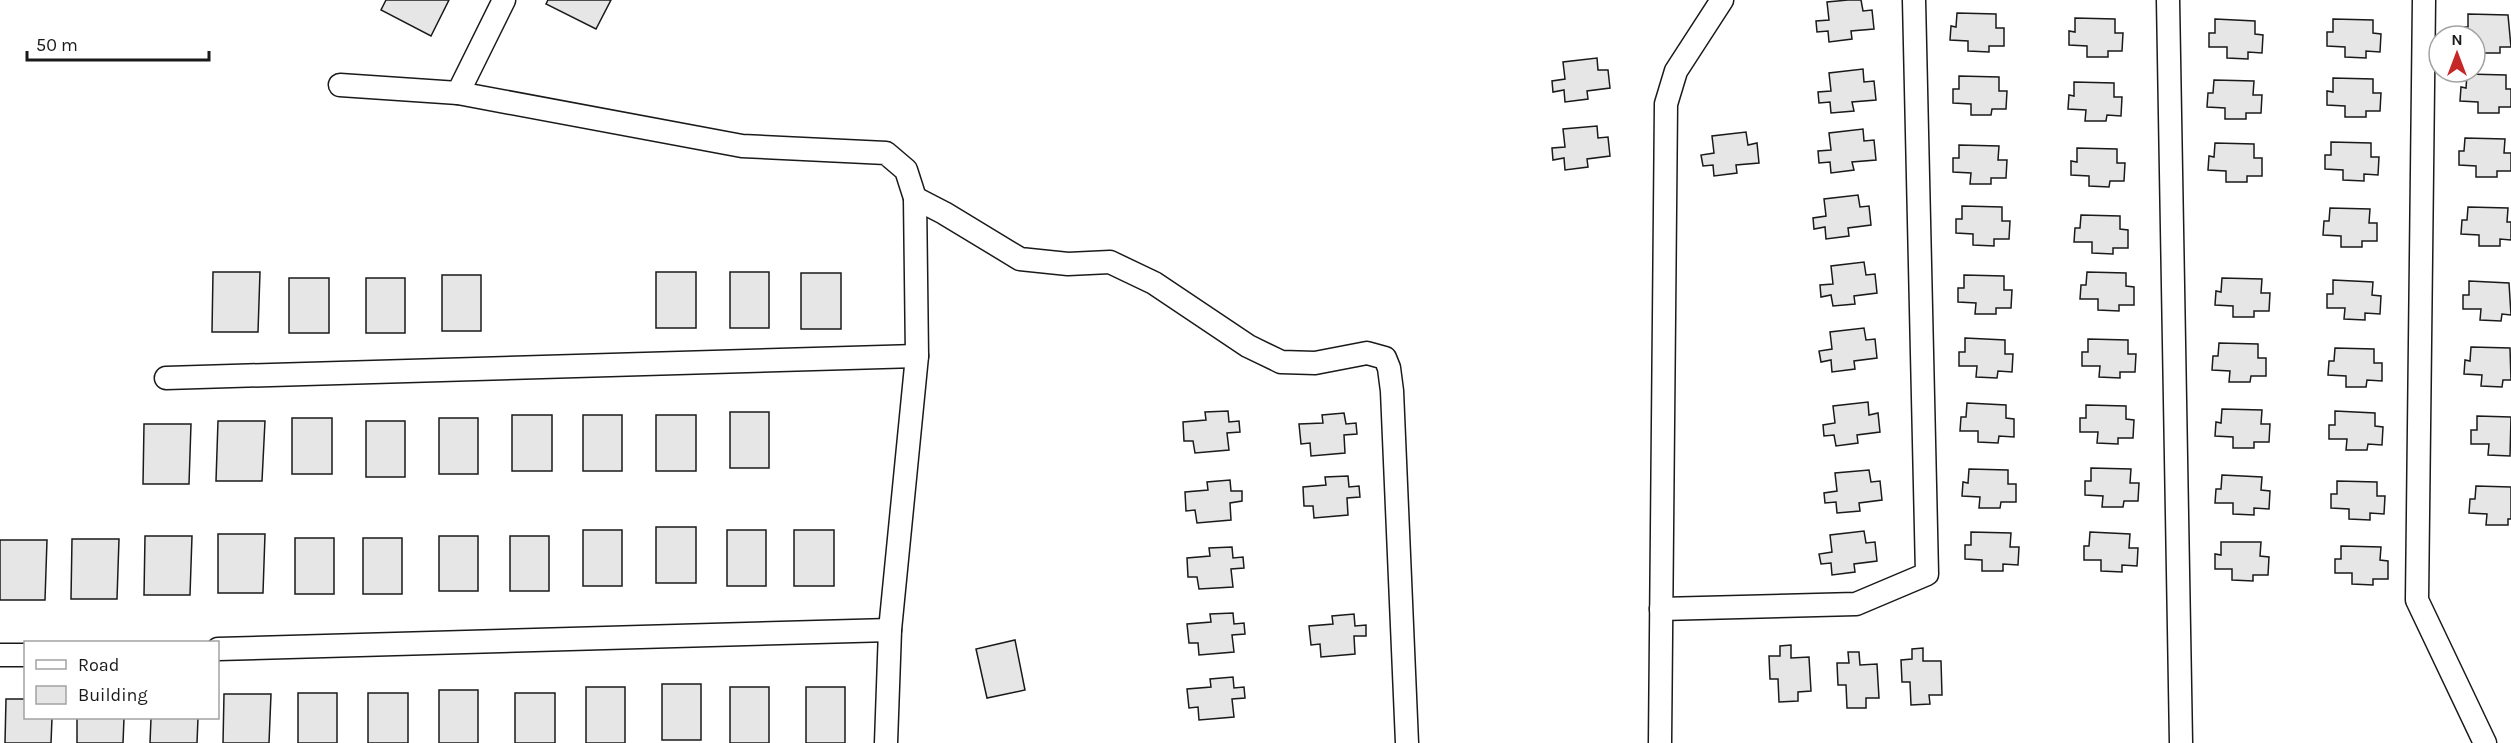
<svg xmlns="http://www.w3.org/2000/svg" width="2511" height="743" font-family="Karla,sans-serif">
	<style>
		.building { fill: #e6e6e6; stroke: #1a1a1a; stroke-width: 1.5 }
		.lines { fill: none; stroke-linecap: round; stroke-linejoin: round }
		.minor-casing { stroke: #1a1a1a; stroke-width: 25 }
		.minor { stroke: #fff; stroke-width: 22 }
	</style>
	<rect width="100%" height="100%" fill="#fff"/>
	<g class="building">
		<polygon points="386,0 449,0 431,36 381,10"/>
		<polygon points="548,0 611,0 596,29 546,4"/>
		<polygon points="1848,0 1861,0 1863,11 1872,10 1874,29 1851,31 1852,39 1829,42 1828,31 1817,32 1816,21 1829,20 1827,2"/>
		<polygon points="1957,13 1996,14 1996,28 2004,28 2004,46 1989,46 1989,52 1968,51 1968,41 1950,40 1951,26 1956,27"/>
		<polygon points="2468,14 2508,15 2511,47 2500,47 2500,53 2479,53 2479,42 2475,42 2475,36 2462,36 2462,27 2468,27"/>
		<polygon points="2075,18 2115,19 2115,33 2123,33 2122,51 2108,51 2108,57 2087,57 2087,46 2069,45 2069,31 2075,32"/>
		<polygon points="2215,19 2255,21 2255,34 2263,35 2262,53 2248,52 2248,59 2227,58 2227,47 2209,47 2209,33 2215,33"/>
		<polygon points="2333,19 2373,20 2373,33 2381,34 2380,52 2366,51 2366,58 2345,57 2345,47 2327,46 2327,32 2333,32"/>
		<polygon points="1597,58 1598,70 1608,70 1610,88 1587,91 1588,99 1565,102 1564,90 1553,92 1552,81 1565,79 1563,62"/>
		<polygon points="1863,69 1864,82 1874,81 1876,100 1852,102 1854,111 1831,113 1830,102 1819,103 1818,92 1831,91 1829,73"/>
		<polygon points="2467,74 2506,75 2506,89 2511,89 2511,107 2499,107 2499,113 2478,113 2478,102 2460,101 2461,87 2466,88"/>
		<polygon points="1959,76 1999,77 1999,91 2007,91 2006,109 1992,109 1991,115 1971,115 1971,104 1953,103 1953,89 1959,89"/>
		<polygon points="2333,78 2373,79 2373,93 2381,93 2380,111 2366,111 2366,117 2345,117 2345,106 2327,105 2327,91 2333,92"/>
		<polygon points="2214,80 2254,81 2253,95 2262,95 2261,113 2246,113 2246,119 2225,119 2225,108 2207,107 2208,93 2213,93"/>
		<polygon points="2074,82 2114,83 2114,97 2122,97 2121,116 2107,115 2106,121 2085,121 2086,110 2068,109 2069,95 2074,96"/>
		<polygon points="1597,126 1598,138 1608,137 1610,156 1587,159 1588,167 1565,170 1564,158 1553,160 1552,148 1565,147 1563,129"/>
		<polygon points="1863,129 1864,141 1874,140 1876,160 1852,162 1854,170 1831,173 1830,162 1819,163 1818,151 1831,150 1829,133"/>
		<polygon points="1746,132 1748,145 1757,143 1759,163 1736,165 1737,173 1714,176 1713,165 1703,166 1701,155 1714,153 1712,136"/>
		<polygon points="2465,138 2505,139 2504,153 2511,153 2511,171 2497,171 2497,177 2476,177 2476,166 2459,165 2459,151 2464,151"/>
		<polygon points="2331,142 2371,143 2371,157 2379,157 2378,175 2364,174 2364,181 2343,180 2343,170 2325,169 2325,155 2331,155"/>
		<polygon points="2215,143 2254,144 2254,158 2262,158 2262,176 2247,176 2247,182 2226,182 2226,171 2208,170 2209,156 2214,157"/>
		<polygon points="1959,145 1999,146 1998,160 2007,160 2006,178 1991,178 1991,184 1970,184 1971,173 1953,172 1953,158 1959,158"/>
		<polygon points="2077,148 2117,149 2117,163 2125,163 2124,181 2110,181 2109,187 2089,186 2089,176 2071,175 2071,161 2077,162"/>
		<polygon points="1858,195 1860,207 1869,206 1871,225 1848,228 1849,236 1826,239 1825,227 1814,229 1813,218 1826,216 1824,199"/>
		<polygon points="1962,206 2002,207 2002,221 2010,221 2009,239 1994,239 1994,246 1973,245 1973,234 1956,233 1956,219 1962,219"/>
		<polygon points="2468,207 2508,208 2507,222 2511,222 2511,240 2500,239 2500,246 2479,246 2479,235 2461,234 2462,220 2467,220"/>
		<polygon points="2330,208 2370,209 2369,223 2377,223 2377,241 2362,241 2362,247 2341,247 2341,236 2323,235 2324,221 2329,221"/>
		<polygon points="2081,215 2120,216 2120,229 2128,230 2128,248 2113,248 2113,254 2092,253 2092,242 2074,242 2075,228 2080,228"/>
		<polygon points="1864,262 1866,275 1875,274 1877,293 1854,296 1855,304 1833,306 1831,295 1821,297 1820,285 1833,284 1831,266"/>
		<polygon points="213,272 260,272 258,332 212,332"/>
		<rect x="656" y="272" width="40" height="56"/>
		<rect x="730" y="272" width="39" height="56"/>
		<polygon points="2087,272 2126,273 2126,286 2134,287 2134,305 2119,305 2119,311 2098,310 2098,299 2080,299 2081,285 2086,285"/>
		<rect x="801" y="273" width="40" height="56"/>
		<rect x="442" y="275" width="39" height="56"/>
		<polygon points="1964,275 2004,276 2004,290 2012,290 2011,308 1996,308 1996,314 1975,314 1976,303 1958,302 1958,288 1964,288"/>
		<rect x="289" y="278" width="40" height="55"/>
		<rect x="366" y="278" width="39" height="55"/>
		<polygon points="2222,278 2262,279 2261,293 2270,293 2269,311 2254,311 2254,317 2233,317 2233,306 2215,305 2216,291 2221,292"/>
		<polygon points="2333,280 2373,282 2372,295 2381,296 2380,314 2365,313 2365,320 2344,319 2345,308 2327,308 2327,294 2333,294"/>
		<polygon points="2469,281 2509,283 2511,315 2502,314 2501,321 2480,320 2481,309 2463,309 2463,295 2469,295"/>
		<polygon points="1864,328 1866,340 1875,339 1877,358 1854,361 1855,369 1832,372 1831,360 1821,362 1819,351 1832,349 1830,332"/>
		<polygon points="1965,338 2005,340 2005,354 2013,354 2012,372 1998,371 1997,378 1976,377 1977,366 1959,366 1959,352 1965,352"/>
		<polygon points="2088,339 2128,340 2128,354 2136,354 2135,372 2120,372 2120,378 2099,377 2100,366 2082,366 2082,352 2088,352"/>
		<polygon points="2219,343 2258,344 2258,358 2266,358 2266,376 2251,376 2250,382 2229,382 2230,371 2212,370 2213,356 2218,356"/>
		<polygon points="2471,347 2510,348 2511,380 2503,380 2502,387 2481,386 2482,375 2464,374 2465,360 2470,361"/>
		<polygon points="2335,348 2374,349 2374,363 2382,363 2382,381 2367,380 2366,387 2346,387 2346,376 2328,375 2329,361 2334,361"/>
		<polygon points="1868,402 1869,415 1878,413 1880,432 1857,435 1858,443 1836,446 1834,435 1824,436 1823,425 1835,423 1833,406"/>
		<polygon points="1967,403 2006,405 2006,418 2014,419 2014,437 1999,436 1998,443 1978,442 1978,431 1960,431 1961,417 1966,417"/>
		<polygon points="2086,405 2126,406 2126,419 2134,420 2133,438 2118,438 2118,444 2097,443 2098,432 2080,432 2080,418 2086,418"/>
		<polygon points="2222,409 2262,410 2261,424 2270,424 2269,442 2254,442 2254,448 2233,448 2233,437 2215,436 2216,422 2221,423"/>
		<polygon points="1228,411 1229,422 1239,421 1240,432 1227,433 1229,450 1195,453 1193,441 1184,441 1183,422 1206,420 1205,412"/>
		<polygon points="2335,411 2375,413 2375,426 2383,427 2382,445 2368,444 2367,450 2346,450 2347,439 2329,439 2329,425 2335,425"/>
		<rect x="730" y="412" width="39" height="56"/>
		<polygon points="1344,413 1346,424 1356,423 1357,434 1344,435 1345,453 1311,456 1310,443 1301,444 1299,424 1323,423 1322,415"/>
		<rect x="512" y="415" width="40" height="56"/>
		<rect x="583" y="415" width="39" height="56"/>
		<rect x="656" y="415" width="40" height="56"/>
		<polygon points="2477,416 2511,417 2510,456 2488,455 2489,444 2471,444 2471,430 2477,430"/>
		<rect x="292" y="418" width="40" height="56"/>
		<rect x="439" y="418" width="39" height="56"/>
		<polygon points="218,421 265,421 262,481 216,481"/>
		<rect x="366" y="421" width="39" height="56"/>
		<polygon points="144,424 191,424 189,484 143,484"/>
		<polygon points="2091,468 2131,469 2130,483 2139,483 2138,501 2124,501 2123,507 2102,507 2103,496 2085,495 2085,481 2091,481"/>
		<polygon points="1969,469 2008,470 2008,484 2016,484 2016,502 2001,502 2000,508 1979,508 1980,497 1962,496 1963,482 1968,483"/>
		<polygon points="1869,470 1871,482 1880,481 1882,500 1859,503 1860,511 1837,513 1836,502 1825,503 1824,493 1837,491 1835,473"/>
		<polygon points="2222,475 2262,477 2261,490 2270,491 2269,509 2254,508 2254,515 2233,514 2233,503 2215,503 2216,489 2221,489"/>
		<polygon points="1348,476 1349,487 1359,486 1360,497 1347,498 1348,515 1314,518 1313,506 1304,506 1303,487 1326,485 1325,477"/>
		<polygon points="1230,480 1231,491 1242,491 1242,501 1230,503 1231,520 1197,523 1195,510 1186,511 1185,492 1208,490 1207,482"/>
		<polygon points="2337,481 2377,482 2377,496 2385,496 2384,514 2370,513 2370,520 2349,519 2349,509 2331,508 2331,494 2337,494"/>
		<polygon points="2476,486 2511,487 2511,519 2508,519 2508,525 2486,525 2487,514 2469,513 2470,499 2475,499"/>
		<rect x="656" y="527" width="40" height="56"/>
		<rect x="583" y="530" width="39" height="56"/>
		<rect x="727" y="530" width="39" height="56"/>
		<rect x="794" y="530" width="40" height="56"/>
		<polygon points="1864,531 1866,543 1875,542 1877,561 1854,564 1855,572 1832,575 1831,563 1821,564 1819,554 1832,552 1830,535"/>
		<polygon points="1971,532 2011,533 2010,547 2019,547 2018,565 2003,564 2003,571 1982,571 1982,560 1965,559 1965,545 1971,545"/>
		<polygon points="2090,532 2130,534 2129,548 2138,548 2137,566 2122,565 2122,572 2101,571 2101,560 2084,560 2084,546 2089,546"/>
		<polygon points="218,534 265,534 263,593 218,593"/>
		<polygon points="145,536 192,536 190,595 144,595"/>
		<rect x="439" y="536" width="39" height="55"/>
		<rect x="510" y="536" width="39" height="55"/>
		<rect x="295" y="538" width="39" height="56"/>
		<rect x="363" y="538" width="39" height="56"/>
		<polygon points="72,539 119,539 117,599 71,599"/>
		<polygon points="0,540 47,540 45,600 0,600"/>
		<polygon points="2221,542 2261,542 2260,556 2269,557 2268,575 2253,575 2253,581 2232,580 2232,569 2215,569 2215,554 2221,555"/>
		<polygon points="2341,546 2381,547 2380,560 2388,561 2388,579 2373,579 2373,585 2352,584 2352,573 2335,573 2335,559 2341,559"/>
		<polygon points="1232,547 1233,558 1243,557 1244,568 1231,569 1233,587 1199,589 1197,577 1188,577 1187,558 1210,556 1209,548"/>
		<polygon points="1233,613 1234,624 1244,623 1245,634 1232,635 1234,652 1199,655 1198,643 1189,643 1187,624 1211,622 1210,614"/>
		<polygon points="1354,614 1355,626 1366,625 1366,636 1354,636 1355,654 1321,657 1320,644 1311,645 1309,626 1333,624 1332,616"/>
		<polygon points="1015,640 1025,690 987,698 976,649"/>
		<polygon points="1791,645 1791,658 1809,657 1811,691 1798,692 1798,701 1779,702 1778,679 1770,679 1769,656 1780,656 1780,646"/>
		<polygon points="1923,648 1923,661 1941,661 1942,695 1929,695 1930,704 1911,705 1910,682 1902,682 1901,660 1912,659 1912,649"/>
		<polygon points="1848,652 1859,652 1860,665 1877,664 1879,698 1866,698 1866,708 1847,708 1846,685 1838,685 1837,663 1849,663"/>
		<polygon points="1233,677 1234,688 1244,687 1245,698 1232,699 1234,717 1199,720 1198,707 1189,708 1187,689 1211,687 1210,679"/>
		<rect x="662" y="684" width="39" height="56"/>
		<rect x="586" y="687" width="39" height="56"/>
		<rect x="730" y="687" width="39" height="56"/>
		<rect x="806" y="687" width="39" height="56"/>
		<rect x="439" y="690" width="39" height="53"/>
		<rect x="298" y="693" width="39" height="50"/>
		<rect x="368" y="693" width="40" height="50"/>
		<rect x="515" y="693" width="40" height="50"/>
		<polygon points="224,694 271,694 269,743 223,743"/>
		<polygon points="6,699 26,699 26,718 52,718 51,743 5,743"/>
		<polygon points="77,718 124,718 123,743 77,743"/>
		<polygon points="151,718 198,718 197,743 150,743"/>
	</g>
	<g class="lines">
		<g class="minor-casing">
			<g id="minor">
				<polyline points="2168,0 2181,743"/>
				<polyline points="2424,0 2417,600 2485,743"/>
				<polyline points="340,85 458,93 742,146 886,153 906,170 915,198 917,356 890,630 886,743"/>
				<polyline points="458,93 504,0"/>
				<polyline points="915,198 944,213 1020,259 1068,264 1110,262 1154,283 1248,346 1281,362 1315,363 1367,353 1385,358 1389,368 1392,391 1407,743"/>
				<polyline points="166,378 917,356"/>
				<polyline points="1661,609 1856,604 1927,574 1914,0"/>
				<polyline points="218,649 890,630"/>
				<polyline points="0,655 26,655"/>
				<polyline points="1660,743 1666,104 1676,71 1722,0"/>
			</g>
		</g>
		<use href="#minor" class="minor"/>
	</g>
	<rect x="24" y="641" width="195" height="78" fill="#ffffff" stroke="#a3a3a3" stroke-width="1.5"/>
	<rect x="36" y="660" width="30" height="9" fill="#ffffff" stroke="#a3a3a3" stroke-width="1.5"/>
	<text x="78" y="671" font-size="18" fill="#1a1a1a">Road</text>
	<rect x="36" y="686" width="30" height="18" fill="#e6e6e6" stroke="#a3a3a3" stroke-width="1.5"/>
	<text x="78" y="701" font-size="18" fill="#1a1a1a">Building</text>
	<g transform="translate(2457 54)"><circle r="28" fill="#ffffff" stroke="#a3a3a3" stroke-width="1.5"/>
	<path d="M0-4.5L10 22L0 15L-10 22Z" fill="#c62828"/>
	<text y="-9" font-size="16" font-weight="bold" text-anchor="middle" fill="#1a1a1a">N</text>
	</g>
	<path d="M27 51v9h182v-9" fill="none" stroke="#1a1a1a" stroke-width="3"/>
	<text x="36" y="51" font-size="18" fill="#1a1a1a" stroke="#ffffff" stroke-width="4.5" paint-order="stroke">50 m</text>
</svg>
